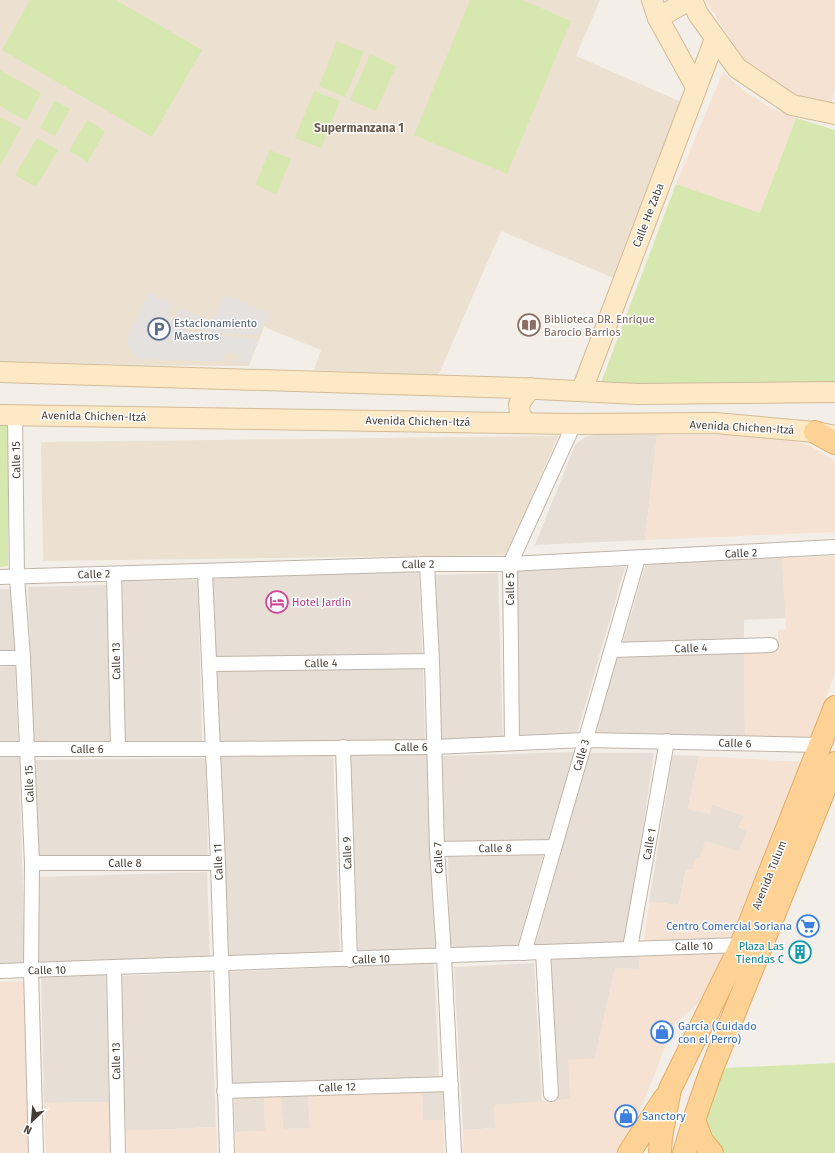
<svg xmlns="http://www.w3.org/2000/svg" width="835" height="1153" font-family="'Fira Sans',sans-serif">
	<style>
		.residential { fill: #e7dfd5 }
		.commercial { fill: #f5e2d2 }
		.education { fill: #ece1d1 }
		.green { fill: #d6e7af }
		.parking { fill: #e4e1df }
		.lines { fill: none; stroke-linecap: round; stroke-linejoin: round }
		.street-casing { stroke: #bfb4a9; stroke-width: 16 }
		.secondary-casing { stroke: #d3bb97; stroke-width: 22 }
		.primary-casing { stroke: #e3ac65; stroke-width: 24 }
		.street { stroke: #fff; stroke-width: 14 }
		.secondary { stroke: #fee9c6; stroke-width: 20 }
		.primary { stroke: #fed295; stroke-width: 22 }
		.labels { text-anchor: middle; stroke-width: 3; stroke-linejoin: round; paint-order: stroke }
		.street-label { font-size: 11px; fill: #463e36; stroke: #fff }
		.education-label { font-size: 11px; fill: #785e54; stroke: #fff; text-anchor: start }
		.service-label { font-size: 11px; fill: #4e5e75; stroke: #fff; text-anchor: start }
		.hotel-label { font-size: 11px; fill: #b23c85; stroke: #fff; text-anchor: start }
		.shop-label { font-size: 11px; fill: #366cbe; stroke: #fff; text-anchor: start }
		.culture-label { font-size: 11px; fill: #0d838f; stroke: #fff; text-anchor: end }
		.neighbourhood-label { font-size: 12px; font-weight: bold; fill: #695a4d; stroke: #fff }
	</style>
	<rect width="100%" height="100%" fill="#f3eee7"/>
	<g class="residential">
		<polygon points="598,434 657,435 645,540 535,545 575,445 585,437"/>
		<polygon points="782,558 786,618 744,620 744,640 622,645 646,563"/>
		<polygon points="625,567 576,737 518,738 517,569"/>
		<polygon points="419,570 422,653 216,660 213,576"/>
		<polygon points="498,573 503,742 441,743 436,575"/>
		<polygon points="198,580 202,742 125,743 121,581"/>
		<polygon points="106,585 111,742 33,744 28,587"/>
		<polygon points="0,589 14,589 17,654 0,655"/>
		<polygon points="744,652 745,741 595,738 616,655"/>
		<polygon points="15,666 18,742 0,742 0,667"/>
		<polygon points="423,667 425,741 218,744 216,671"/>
		<polygon points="574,752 548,841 445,843 442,756"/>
		<polygon points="333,753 340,954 226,957 219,757"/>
		<polygon points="589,753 654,753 626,945 535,946"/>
		<polygon points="430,754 436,952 358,954 351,756"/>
		<polygon points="673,755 699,756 688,809 710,814 712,804 744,816 747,832 739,851 700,859 692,869 686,869 679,905 649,902"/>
		<polygon points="19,756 25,964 0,965 0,757"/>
		<polygon points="206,758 208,859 37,860 36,760"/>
		<polygon points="543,855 517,948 450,950 448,857"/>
		<polygon points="207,872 210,958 38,964 35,877"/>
		<polygon points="640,954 639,969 615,968 595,1058 570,1099 557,1101 551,957"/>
		<polygon points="434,963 439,1077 229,1086 224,972"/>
		<polygon points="534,963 542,1103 494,1105 495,1128 463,1130 454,967"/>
		<polygon points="210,972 216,1127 126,1131 119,976"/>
		<polygon points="106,975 109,1102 44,1103 41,976"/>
		<polygon points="422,1091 443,1091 443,1120 423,1121"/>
		<polygon points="308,1095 310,1128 283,1129 281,1096"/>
		<polygon points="264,1097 265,1131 235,1132 234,1098"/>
	</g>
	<g class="commercial">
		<polygon points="705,0 835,0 835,89 831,103 792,94 743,58"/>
		<polygon points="723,72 748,94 773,109 796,118 760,213 676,184"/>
		<polygon points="657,435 776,435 810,446 835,461 835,532 645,540"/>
		<polygon points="835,556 835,674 810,740 745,741 744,652 764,652 765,647 778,647 778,630 786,629 782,558"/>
		<polygon points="699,756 802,762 729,940 644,940 649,902 679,905 687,869 692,869 696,858 700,858 705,841 739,851 747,832 738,827 744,816 712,804 710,814 688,809"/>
		<polygon points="723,953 716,977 696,1006 674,1024 628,1142 619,1153 463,1153 463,1130 495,1128 494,1105 570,1099 568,1060 595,1058 615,968 639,969 640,954"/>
		<polygon points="24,981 31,1153 0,1153 0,982"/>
		<polygon points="422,1091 423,1120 443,1120 444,1153 236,1153 235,1132 265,1131 264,1097 281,1096 283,1129 310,1128 308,1095"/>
		<polygon points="109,1102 111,1153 46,1153 44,1103"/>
		<polygon points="216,1127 217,1153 127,1153 126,1131"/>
	</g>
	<g class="education">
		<polygon points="0,0 600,0 576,56 686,104 614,278 501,231 438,376 314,370 321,350 264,327 249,366 138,365 0,361"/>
		<polygon points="558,436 507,555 43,561 41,442"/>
	</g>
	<g class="green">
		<polygon points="30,0 116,0 202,50 152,137 2,50"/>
		<polygon points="470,0 522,0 571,21 507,174 414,135"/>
		<polygon points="337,41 364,52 345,97 319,86"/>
		<polygon points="370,54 396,66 376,111 350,100"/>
		<polygon points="0,70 41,93 26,121 0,106"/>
		<polygon points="314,91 340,101 321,148 295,138"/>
		<polygon points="55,101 70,109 55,136 40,128"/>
		<polygon points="0,117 21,128 0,166"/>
		<polygon points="796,118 835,130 835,383 600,385 676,184 760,213"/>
		<polygon points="87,120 105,131 88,162 69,151"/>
		<polygon points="37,138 58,150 36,187 15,175"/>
		<polygon points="270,150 291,159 276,194 255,185"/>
		<polygon points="0,421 8,421 8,566 0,567"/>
		<polygon points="835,1063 835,1153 720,1153 702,1119 722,1068"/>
	</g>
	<g class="parking">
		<polygon points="148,293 172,304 169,313 172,321 189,331 258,340 249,363 236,362 239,353 225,352 222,361 138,359 126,344"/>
		<polygon points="224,295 268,313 259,335 204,331 185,325 175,316 178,308 213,322"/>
	</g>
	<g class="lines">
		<g class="street-casing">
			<g id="street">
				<polyline points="15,415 17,577 23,658 32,863 31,970 36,1153"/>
				<polyline points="427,564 432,661 437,849 444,956 454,1153"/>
				<polyline points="205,571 218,863 227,1153"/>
				<polyline points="114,574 118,749"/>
				<polyline points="0,577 427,564 510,564 835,547"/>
				<polyline points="612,650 771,645"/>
				<polyline points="0,658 23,658"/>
				<polyline points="210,664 432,661"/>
				<polyline points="512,743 510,564 574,424"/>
				<polyline points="343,747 350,960"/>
				<polyline points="0,749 213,749 434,747 585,740 821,745"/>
				<polyline points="437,849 554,847"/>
				<polyline points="32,863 218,863"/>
				<polyline points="630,948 667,741"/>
				<polyline points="543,952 551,1094"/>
				<polyline points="524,953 638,558"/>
				<polyline points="114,968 118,1153"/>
				<polyline points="0,971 741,945"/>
				<polyline points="224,1091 451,1084"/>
			</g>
		</g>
		<g class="secondary-casing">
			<g id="secondary">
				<polyline points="652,0 658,18 696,87"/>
				<polyline points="692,0 698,14 737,68 792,105 835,114"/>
				<polyline points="658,18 689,0"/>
				<polyline points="0,372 517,388 638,394 835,392"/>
				<polyline points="582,390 715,39"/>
				<polyline points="0,415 574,424 715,423 815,432 831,435"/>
				<polyline points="525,422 520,414 519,404 530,388"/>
			</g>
		</g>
		<g class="primary-casing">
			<g id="primary">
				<polyline points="815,432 835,443"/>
				<polyline points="694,1120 702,1141 712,1153"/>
				<polyline points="629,1153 664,1099"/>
				<polyline points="660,1153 661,1137 670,1089 741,945 835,707"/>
				<polyline points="684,1153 694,1120 711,1071 835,763"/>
			</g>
		</g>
		<use href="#street" class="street"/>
		<use href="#secondary" class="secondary"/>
		<use href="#primary" class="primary"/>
	</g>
	<defs>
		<g id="library-ring" transform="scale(1.15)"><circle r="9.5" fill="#fff" stroke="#8d6e63" stroke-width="1.5"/><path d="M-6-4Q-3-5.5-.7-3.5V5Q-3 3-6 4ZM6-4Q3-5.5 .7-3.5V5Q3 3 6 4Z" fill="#8d6e63"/></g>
		<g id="parking-ring" transform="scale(1.15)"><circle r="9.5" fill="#fff" stroke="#5c6f8a" stroke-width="1.5"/><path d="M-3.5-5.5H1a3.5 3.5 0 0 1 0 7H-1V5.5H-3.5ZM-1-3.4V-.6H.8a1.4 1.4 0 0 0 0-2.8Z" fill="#5c6f8a"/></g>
		<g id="hotel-ring" transform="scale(1.15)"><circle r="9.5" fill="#fff" stroke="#d1479c" stroke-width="1.5"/><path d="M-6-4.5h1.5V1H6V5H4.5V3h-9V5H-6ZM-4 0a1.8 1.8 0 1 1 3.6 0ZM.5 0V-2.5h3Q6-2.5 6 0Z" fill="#d1479c"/></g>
		<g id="supermarket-ring" transform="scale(1.15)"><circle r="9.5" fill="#fff" stroke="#3f7fe0" stroke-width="1.5"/><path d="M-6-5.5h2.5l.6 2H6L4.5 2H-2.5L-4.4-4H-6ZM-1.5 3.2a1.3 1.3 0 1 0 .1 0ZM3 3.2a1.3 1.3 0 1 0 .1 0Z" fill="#3f7fe0"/></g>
		<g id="building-ring" transform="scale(1.15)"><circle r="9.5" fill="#fff" stroke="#0f9aa8" stroke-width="1.5"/><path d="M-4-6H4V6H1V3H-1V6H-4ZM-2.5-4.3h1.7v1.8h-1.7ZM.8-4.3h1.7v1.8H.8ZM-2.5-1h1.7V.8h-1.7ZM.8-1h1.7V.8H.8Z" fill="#0f9aa8"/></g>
		<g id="shop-ring" transform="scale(1.15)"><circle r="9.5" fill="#fff" stroke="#3f7fe0" stroke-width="1.5"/><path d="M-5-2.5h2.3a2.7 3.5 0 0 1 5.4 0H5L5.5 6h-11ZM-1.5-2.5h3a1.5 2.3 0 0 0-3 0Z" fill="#3f7fe0"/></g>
	</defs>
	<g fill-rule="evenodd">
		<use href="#library-ring" x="529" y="325"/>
		<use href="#parking-ring" x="159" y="329"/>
		<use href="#hotel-ring" x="277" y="602"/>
		<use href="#supermarket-ring" x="808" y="926"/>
		<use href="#building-ring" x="800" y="952"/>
		<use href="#shop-ring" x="662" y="1032"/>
		<use href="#shop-ring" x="626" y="1116"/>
	</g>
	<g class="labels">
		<g class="street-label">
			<text transform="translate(648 215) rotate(-69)" y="4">Calle He Zaba</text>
			<text transform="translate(94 416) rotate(1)" y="4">Avenida Chichen-Itzá</text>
			<text transform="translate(418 421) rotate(1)" y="4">Avenida Chichen-Itzá</text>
			<text transform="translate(742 427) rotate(3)" y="4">Avenida Chichen-Itzá</text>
			<text transform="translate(16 460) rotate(-91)" y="4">Calle 15</text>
			<text transform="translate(741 553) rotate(-3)" y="4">Calle 2</text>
			<text transform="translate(418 564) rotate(-1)" y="4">Calle 2</text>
			<text transform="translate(94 574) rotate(-2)" y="4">Calle 2</text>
			<text transform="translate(510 589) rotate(-90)" y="4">Calle 5</text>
			<text transform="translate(691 648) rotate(-2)" y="4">Calle 4</text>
			<text transform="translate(116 661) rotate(-91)" y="4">Calle 13</text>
			<text transform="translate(321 663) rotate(-1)" y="4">Calle 4</text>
			<text transform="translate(735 743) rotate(2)" y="4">Calle 6</text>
			<text x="411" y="751">Calle 6</text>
			<text x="87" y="753">Calle 6</text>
			<text transform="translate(581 755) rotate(-74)" y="4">Calle 3</text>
			<text transform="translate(29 784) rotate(-92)" y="4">Calle 15</text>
			<text transform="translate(649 844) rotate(-80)" y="4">Calle 1</text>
			<text transform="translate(495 848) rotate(-1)" y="4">Calle 8</text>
			<text transform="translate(347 853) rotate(-92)" y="4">Calle 9</text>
			<text transform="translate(438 858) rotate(-93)" y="4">Calle 7</text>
			<text transform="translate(218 862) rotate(-92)" y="4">Calle 11</text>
			<text x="125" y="867">Calle 8</text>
			<text transform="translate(769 875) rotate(-68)" y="4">Avenida Tulum</text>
			<text transform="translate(694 946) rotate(-1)" y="4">Calle 10</text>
			<text transform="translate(371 959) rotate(-2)" y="4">Calle 10</text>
			<text transform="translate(47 970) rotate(-1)" y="4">Calle 10</text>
			<text transform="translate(116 1061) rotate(-91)" y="4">Calle 13</text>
			<text transform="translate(337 1087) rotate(-2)" y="4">Calle 12</text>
		</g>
		<g class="education-label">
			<text x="544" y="323">Biblioteca DR. Enrique<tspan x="544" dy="13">Barocio Barrios</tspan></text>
		</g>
		<g class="service-label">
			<text x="174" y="327">Estacionamiento<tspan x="174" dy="13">Maestros</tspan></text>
		</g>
		<g class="hotel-label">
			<text x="292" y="606">Hotel Jardin</text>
		</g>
		<g class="shop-label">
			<text x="792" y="930" text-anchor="end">Centro Comercial Soriana</text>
			<text x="678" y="1030">García (Cuidado<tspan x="678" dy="13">con el Perro)</tspan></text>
			<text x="642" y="1120">Sanctory</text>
		</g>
		<g class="culture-label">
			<text x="784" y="950">Plaza Las<tspan x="784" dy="13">Tiendas C</tspan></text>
		</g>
		<g class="neighbourhood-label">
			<text x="359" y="132">Supermanzana 1</text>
		</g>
	</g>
	<g transform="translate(32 1121) rotate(206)" stroke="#ffffff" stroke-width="3" paint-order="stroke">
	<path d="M0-3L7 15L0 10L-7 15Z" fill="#463e36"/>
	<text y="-6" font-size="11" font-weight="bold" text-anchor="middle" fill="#463e36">N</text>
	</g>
</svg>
